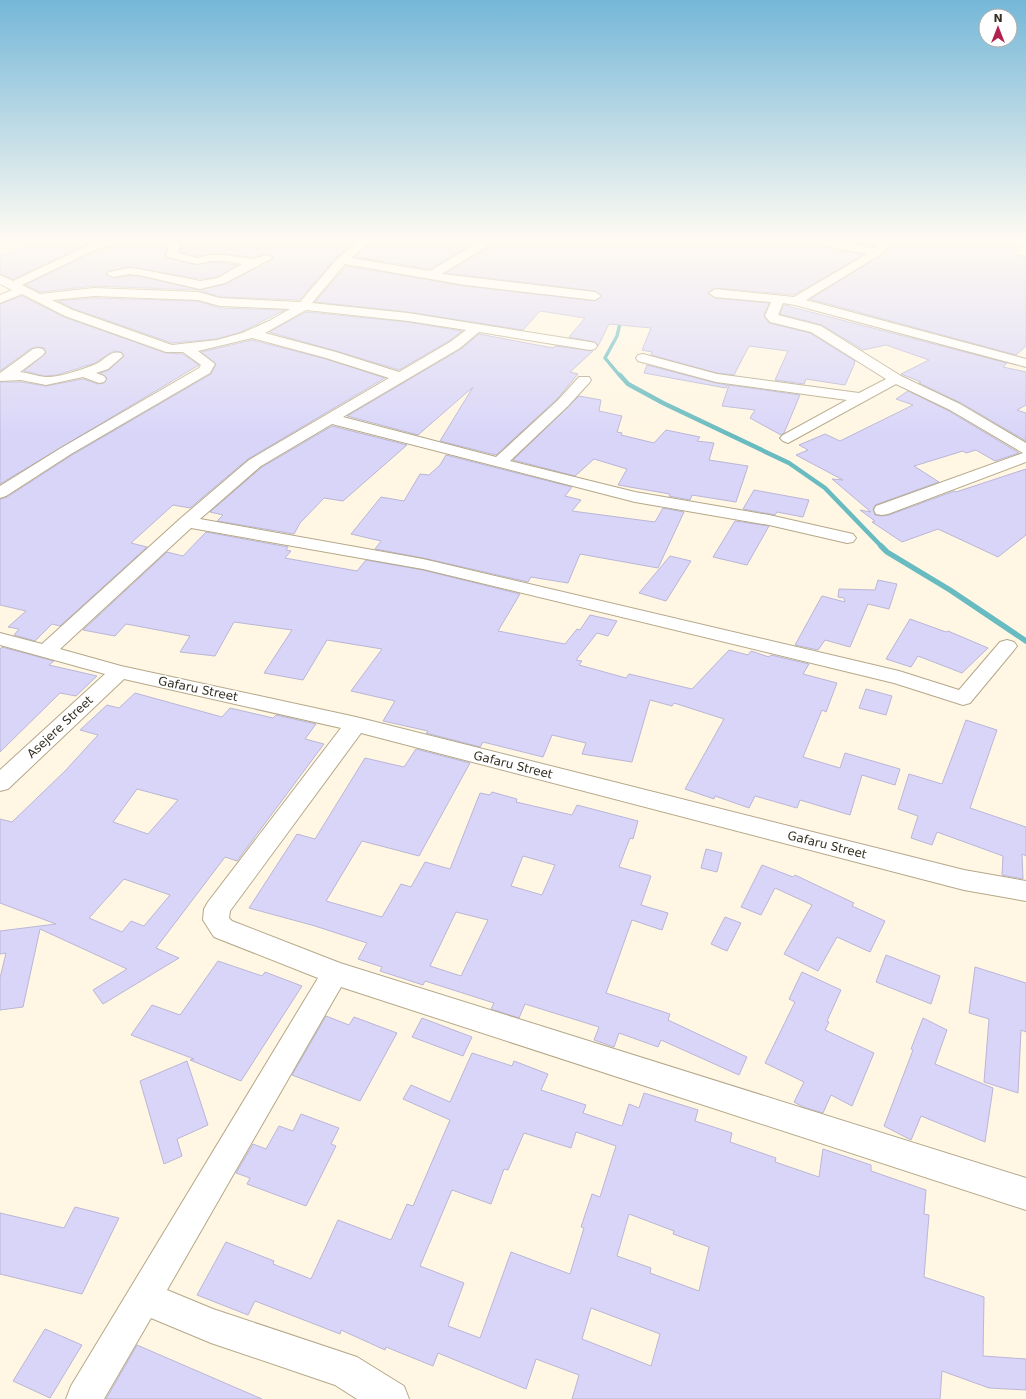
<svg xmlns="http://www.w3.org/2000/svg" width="1026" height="1399" font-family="'DejaVu Sans',sans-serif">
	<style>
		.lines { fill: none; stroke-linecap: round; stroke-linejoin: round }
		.stream-far2 { stroke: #68bbc0; stroke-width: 3.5 }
		.stream-far1 { stroke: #68bbc0; stroke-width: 4.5 }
		.stream { stroke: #68bbc0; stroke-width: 5.5 }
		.building { fill: #d9d5f9; stroke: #bab6d6; fill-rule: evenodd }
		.street-casing { stroke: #b5a889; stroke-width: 2 }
		.street { fill: #fff; fill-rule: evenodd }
		.labels { text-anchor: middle; stroke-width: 3.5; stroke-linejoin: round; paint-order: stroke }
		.street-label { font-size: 12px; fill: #342f22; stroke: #fff }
	</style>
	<rect width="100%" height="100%" fill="#fff6e3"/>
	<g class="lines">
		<polyline class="stream-far2" points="620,376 605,358 617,336 621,319"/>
		<polyline class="stream-far1" points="620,375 628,384 663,403 789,463 825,488 882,547"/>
		<polyline class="stream" points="881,546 887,552 950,590 1026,641"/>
	</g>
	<g class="building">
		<polygon points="47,241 100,241 88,244 13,279 0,274 0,256"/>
		<polygon points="122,241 161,241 167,247 165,255 167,258 197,265 211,262 238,265 217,277 200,279 129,267 109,271 106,274 113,278 129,276 139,276 200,290 226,284 274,257 267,254 252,257 225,254 211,254 197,256 180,252 181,245 177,241 357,241 336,258 299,300 220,297 198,290 94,286 40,292 25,285 98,250 120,244"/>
		<polygon points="372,241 479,241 430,269 354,257"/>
		<polygon points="494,241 808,241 810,244 863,255 794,295 715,288 708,293 715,298 769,303 764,315 769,323 810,333 855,361 854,365 845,385 806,379 804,384 775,380 788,351 749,346 734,375 717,373 651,355 652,352 642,350 651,328 609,324 598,346 595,342 569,337 585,318 540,311 523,330 408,312 315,302 346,266 465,286 595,301 602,296 595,291 446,273 493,244"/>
		<polygon points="838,241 868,241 879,242 874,246"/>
		<polygon points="902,241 979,241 1020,247 1013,254 1026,257 1026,346 1016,355 810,299 882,255 892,244 898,245"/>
		<polygon points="22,296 64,317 166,353 183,354 199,365 0,484 0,382 21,382 46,386 83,379 98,384 104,383 107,378 100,373 109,370 124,356 121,352 113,351 95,363 57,375 45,376 24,371 46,353 44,348 38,347 32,348 0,371 0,304"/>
		<polygon points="94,298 198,301 220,308 285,310 241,332 217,339 172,343 74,309 58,301"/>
		<polygon points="784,305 1007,363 1003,367 1026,372 1026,405 1017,410 1026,413 1026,441 961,403 919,383 921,382 901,374 929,360 886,345 863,350 822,325 780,314"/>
		<polygon points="306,312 408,322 462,331 449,341 399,370 336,351 269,332"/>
		<polygon points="479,334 553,348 555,346 593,351 570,372 578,374 557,399 496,455 440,441 473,387 418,435 347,416 461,349"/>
		<polygon points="252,340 326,359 385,378 248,459 190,508 173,505 131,543 147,547 60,626 52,624 35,641 14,635 19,629 8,627 26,611 0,605 0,499 7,497 72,455 211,374 216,364 201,352"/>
		<polygon points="647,365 716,383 728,385 726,388 644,373"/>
		<polygon points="729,385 800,395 784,433 781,435 750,418 755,410 722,406"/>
		<polygon points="908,391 949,411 1019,453 995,461 976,450 966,453 963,451 914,466 939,482 875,505 873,509 875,515 882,516 889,515 954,491 956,492 1026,469 1026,535 998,557 938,529 902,542 872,522 875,521 860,510 871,512 832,479 843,480 796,455 808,450 799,445 825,434 840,441 913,405 896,399"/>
		<polygon points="579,396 601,400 599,411 622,416 617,432 622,433 621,435 654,443 666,430 700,437 697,441 714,443 709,460 748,466 736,502 692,495 690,500 669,496 670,494 618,485 627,469 594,459 575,476 513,460"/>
		<polygon points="332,426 407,445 343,501 324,498 300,523 294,534 217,521 223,515 210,512 262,467"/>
		<polygon points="446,455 572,487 565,496 581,500 572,511 655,522 663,508 684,512 658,568 580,554 568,583 531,577 528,582 423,558 375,549 381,541 351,534 381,497 404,501 420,474 429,475 440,465"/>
		<polygon points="754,490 809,500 803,517 777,512 775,515 743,509"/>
		<polygon points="735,521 769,526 747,565 713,557"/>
		<polygon points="206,532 288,547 286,550 291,551 285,558 357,571 366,560 423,570 520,594 498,631 565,644 577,629 580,630 590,615 617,621 608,636 597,633 576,660 582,661 579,665 626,678 629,674 692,689 729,650 748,655 751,651 769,657 771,655 809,664 803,674 837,683 826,712 822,710 803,757 840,768 845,753 900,769 895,785 862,775 850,815 800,800 797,808 755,796 749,808 715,796 714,799 685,789 724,719 674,703 672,706 650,700 632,762 582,754 586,743 552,735 543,757 483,742 480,747 426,733 428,731 383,721 395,701 351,691 382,649 327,640 303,680 264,673 292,630 234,622 215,656 180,652 190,636 126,624 115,636 83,630 167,552 183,556"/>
		<polygon points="670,556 691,561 666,601 639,593"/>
		<polygon points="878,580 897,584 889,609 868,604 850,647 825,640 818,650 795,645 822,596 845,602 844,598 838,597 839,589 875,590"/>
		<polygon points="910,619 946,632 948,631 988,648 962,673 918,656 911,667 886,659"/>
		<polygon points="2,647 54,661 49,665 97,676 76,696 60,693 0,752 0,649"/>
		<polygon points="866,689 892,696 886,715 859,708"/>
		<path d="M135 693 222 717 230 708 273 718 276 715 316 724 305 739 324 744 237 861 225 857 156 948 179 958 103 1004 93 990 127 969 40 929 23 1007 0 1010V978L6 953 0 954V931L56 924 0 903V819L12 822 65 771 98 735 80 730 107 705 119 708ZM137 789 178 800 148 834 113 822ZM124 879 170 895 144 926 131 921 122 932 89 918Z"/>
		<polygon points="966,720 997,730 970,808 1026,827 1026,856 1022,854 1023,879 1002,875 1003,856 937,832 932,845 911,838 918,816 898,809 909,774 942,784"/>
		<path d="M416 749 470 763 419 856 362 841 326 901 382 917 401 884 411 887 425 862 450 869 480 793 490 795 492 792 517 799 516 802 572 815 577 805 638 821 633 839 630 838 619 867 651 876 641 905 668 913 662 930 632 920 606 993 670 1014 668 1020 747 1057 739 1075 661 1040 658 1047 619 1033 614 1047 594 1040 599 1027 525 1004 519 1018 491 1009 494 1003 425 981 423 985 380 971 382 967 358 959 367 943 315 926 249 908 297 834 315 839 365 758 404 767ZM523 856 555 865 542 895 511 886ZM456 912 488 920 461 976 430 966Z"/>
		<polygon points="706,849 722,853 717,872 701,868"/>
		<polygon points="762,865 793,877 795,875 854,903 852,906 885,921 870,952 837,937 818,971 784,954 812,905 775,888 761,915 741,907"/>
		<polygon points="725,917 741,923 727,951 711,944"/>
		<polygon points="886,955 940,976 931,1004 876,982"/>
		<polygon points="218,961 262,976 265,972 302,986 241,1081 190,1060 194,1059 131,1035 152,1005 180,1015"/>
		<polygon points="975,967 1026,983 1026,1032 1021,1030 1018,1093 984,1082 989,1019 969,1013"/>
		<polygon points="802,972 841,990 827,1021 829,1022 825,1030 874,1053 852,1106 831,1095 823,1113 803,1107 794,1102 804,1082 765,1063 795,1002 789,999"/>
		<polygon points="326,1016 349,1025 354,1017 397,1033 360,1101 292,1075"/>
		<polygon points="422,1018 472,1037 463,1056 412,1037"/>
		<polygon points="923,1018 947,1030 935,1064 993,1088 985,1142 921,1116 911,1140 884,1126 913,1050 911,1049"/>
		<path d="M472 1053 512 1066 514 1061 548 1074 541 1090 586 1105 583 1113 622 1126 629 1104 639 1108 644 1093 698 1110 695 1121 732 1133 730 1142 776 1158 775 1162 819 1177 823 1149 871 1165V1171L926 1190 924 1214 929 1215 924 1277 984 1297 983 1356 1026 1359V1390L989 1388 942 1371 940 1399H572L579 1375 536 1359 526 1389 438 1353 433 1366 386 1347 385 1350 341 1330 340 1334 255 1301 248 1315 197 1295 226 1242 274 1261 273 1264 311 1279 338 1220 391 1240 407 1204 413 1206 450 1120 403 1099 411 1085 450 1102ZM576 1132 616 1146 600 1197 592 1194 581 1227 584 1228 570 1274 511 1252 480 1338 448 1326 464 1283 420 1266 452 1190 491 1204 504 1169 508 1170 524 1133 571 1148ZM629 1214 674 1231 673 1234 709 1247 699 1291 650 1273 651 1268 617 1256ZM591 1308 660 1334 651 1366 582 1339Z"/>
		<polygon points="187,1061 208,1125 177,1139 182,1156 164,1164 140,1081"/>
		<polygon points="301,1114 339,1128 331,1144 336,1146 306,1206 247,1184 250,1178 236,1173 253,1144 266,1149 279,1126 293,1131"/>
		<polygon points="75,1207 119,1218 82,1294 0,1274 0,1213 64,1228"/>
		<polygon points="45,1329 82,1345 50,1398 13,1381"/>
		<polygon points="137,1345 262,1399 106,1399"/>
	</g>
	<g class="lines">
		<g class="street-casing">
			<g id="street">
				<path d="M105 241H121L120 243 97 249 22 285 40 294 94 288 198 292 220 298 300 302 337 259 359 241H371L351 258 430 271 481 241H493L492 243 442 274 595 292 601 296 595 300 465 285 345 264 312 303 408 313 590 342 595 343 597 346 595 349 590 350 479 332 460 348 343 417 496 457 558 400 579 377H589L591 380 589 383 568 406 510 461 635 492 769 515 853 534 856 538 853 542 847 543 769 525 635 502 332 424 261 466 200 519 423 559 899 671 959 690 1000 642 1007 640 1014 642 1017 646 1014 650 970 703 963 705 894 683 423 569 191 528 60 649 121 666 356 717 964 870 1026 881V901L964 890 361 733 230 911 229 918 232 921 340 963 1026 1178V1210L341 987 167 1290 213 1309 357 1357 404 1386 409 1399H357L335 1385 211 1343 151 1318 104 1399H66L71 1386 318 978 214 937 203 920 204 909 208 902 341 728 124 679 8 789 0 791V770L105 674 0 645V633L42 644 181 518 249 460 389 378 326 358 252 338 198 351 215 364 210 373 71 454 6 496 0 498V486L61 448 199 368 201 365 183 352H166L65 316 22 294 0 303V295L12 290 0 284V275L13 281 89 245ZM94 296 198 300 220 306 290 309 269 321 242 333 217 340 172 345 73 310 52 300ZM306 310 408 321 466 330 450 342 399 372 336 352 265 333Z"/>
				<polygon points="162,241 175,241 180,245 178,253 197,258 211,255 225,255 252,259 267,255 273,258 225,283 200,289 139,275 129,274 113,277 107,274 109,272 129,268 139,269 200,281 218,278 242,264 225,261 211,261 197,264 168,257 166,255 169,246"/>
				<polygon points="809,241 831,241 875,248 882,241 893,241 881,254 806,300 1026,359 1026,367 795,305 783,303 778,315 821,326 901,376 960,404 1026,443 1026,462 888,514 882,515 876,514 874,510 876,506 1023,453 950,410 896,384 788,443 783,441 780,438 783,435 847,400 716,382 638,361 636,358 638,355 643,354 717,374 859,393 886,379 811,332 770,322 765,316 771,302 715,297 709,293 715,289 794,297 867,254 814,244 810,243"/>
				<path d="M38 348 43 349 45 352 43 355 20 372C28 373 37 376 45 377 58 378 84 369 96 364 105 360 110 350 121 353L123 356 108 369 96 373 104 376 106 379 104 382 99 383 83 377 46 385 21 380 0 381V373L33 349Z"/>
			</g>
		</g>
		<use href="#street" class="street"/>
	</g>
	<linearGradient id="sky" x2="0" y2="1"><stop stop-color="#75b7d8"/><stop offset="0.55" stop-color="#fffbf2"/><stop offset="1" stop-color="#fffbf2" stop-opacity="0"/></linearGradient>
	<rect width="1026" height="436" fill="url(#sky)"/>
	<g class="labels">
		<g class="street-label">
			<text transform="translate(198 689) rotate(12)" y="4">Gafaru Street</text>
			<text transform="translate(60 727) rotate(-43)" y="4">Asejere Street</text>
			<text transform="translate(513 765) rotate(14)" y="4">Gafaru Street</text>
			<text transform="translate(827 845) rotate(14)" y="4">Gafaru Street</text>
		</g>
	</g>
	<g transform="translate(998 28)"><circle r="19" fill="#ffffff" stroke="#aeaca7"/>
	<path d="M0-3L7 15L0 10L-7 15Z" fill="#b22251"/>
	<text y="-6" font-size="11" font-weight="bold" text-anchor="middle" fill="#342f22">N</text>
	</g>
</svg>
